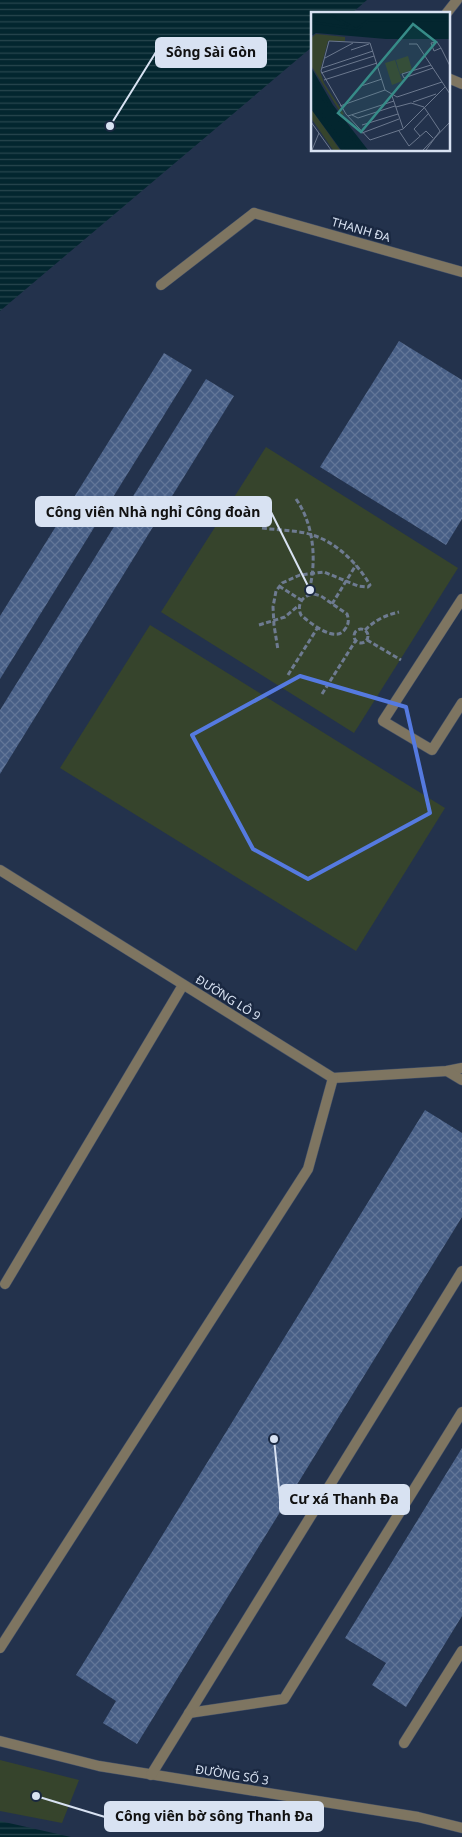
<svg xmlns="http://www.w3.org/2000/svg" width="462" height="1837" font-family="'Noto Sans',sans-serif">
	<style>
		.green { fill: #36442c }
		.water { fill: url(#water-rules) }
		.building { fill: url(#building-cross-hatch) }
		.lines { fill: none; stroke-linecap: round; stroke-linejoin: round }
		.lane-casing { stroke: #404e67; stroke-width: 11 }
		.street-casing { stroke: #404e67; stroke-width: 11 }
		.path { stroke: #6e7b91; stroke-width: 3; stroke-dasharray: 5 2.5; stroke-linecap: butt }
		.lane { stroke: #7e7561; stroke-width: 10 }
		.street { stroke: #7e7561; stroke-width: 10 }
		.marked { fill: none; stroke: #557ae0; stroke-width: 4; stroke-linejoin: round }
		.labels { text-anchor: middle; stroke-width: 5; stroke-linejoin: round; paint-order: stroke }
		.street-label { font-size: 12px; fill: #d8e2f2; stroke: #1a2841 }
		.inset-river { fill: none; stroke: #03262f; stroke-width: 2.5 }
		.inset-road { fill: none; stroke: #6b788e; stroke-width: 1 }
		.view { fill: #378c88; fill-opacity: 0.15; stroke: #378c88; stroke-width: 2.5 }
		.inset-edge { fill: none; stroke: #d8e2f2; stroke-width: 2.5 }
		.leader { fill: none; stroke: #d8e2f2; stroke-width: 2 }
		.callout-dot { fill: #d8e2f2; stroke: #1a2841; stroke-width: 2 }
		.callout { fill: #d8e2f2; stroke: #d8e2f2; stroke-width: 2 }
		.callout-label { font-size: 14px; text-anchor: middle; font-weight: bold; fill: #111 }
	</style>
	<defs>
		<pattern id="water-rules" width="6" height="5" patternUnits="userSpaceOnUse" patternTransform="scale(1.25)"><rect width="6" height="5" fill="#03262f"/><path d="M0 2.5h6" fill="none" stroke="#27454e"/></pattern>
		<pattern id="building-cross-hatch" width="8" height="8" patternUnits="userSpaceOnUse" patternTransform="scale(1.25)"><rect width="8" height="8" fill="#485f86"/><path d="M0 0l8 8M0 8l8-8" fill="none" stroke="#627698"/></pattern>
	</defs>
	<rect width="100%" height="100%" fill="#23324c"/>
	<g class="green">
		<polygon points="266,447 458,568 354,733 161,612"/>
		<polygon points="150,625 445,808 356,951 60,768"/>
		<polygon points="0,1760 79,1780 62,1823 0,1811"/>
	</g>
	<g class="water">
		<polygon points="0,0 367,0 351,14 312,14 312,47 0,311"/>
		<polygon points="0,1821 71,1837 0,1837"/>
	</g>
	<g class="building">
		<polygon points="399,341 462,380 462,519 446,545 320,467"/>
		<polygon points="164,353 192,370 0,679 0,616"/>
		<polygon points="206,379 234,396 0,774 0,710"/>
		<polygon points="425,1110 462,1133 462,1217 137,1744 103,1723 116,1701 76,1675"/>
		<polygon points="462,1448 462,1616 406,1707 372,1685 386,1663 345,1638"/>
	</g>
	<g class="lines">
		<g class="lane-casing">
			<g id="lane">
				<polyline points="161,285 254,213"/>
				<polyline points="5,1284 183,985"/>
			</g>
		</g>
		<g class="street-casing">
			<g id="street">
				<polyline points="446,14 457,0"/>
				<polyline points="448,78 462,84"/>
				<polyline points="254,213 462,272"/>
				<polyline points="462,599 383,721 432,750 462,703"/>
				<polyline points="0,870 333,1078 447,1071 462,1068"/>
				<polyline points="447,1071 462,1080"/>
				<polyline points="0,1648 308,1169 333,1078"/>
				<polyline points="189,1713 284,1699 462,1412"/>
				<polyline points="0,1741 99,1766 418,1817 462,1828"/>
				<polyline points="404,1743 462,1651"/>
				<polyline points="151,1775 462,1271"/>
			</g>
		</g>
		<g class="path">
			<path d="M296 499C315 526 317 564 308 595"/>
			<path d="M262 528C276 530 291 530 305 533 333 539 356 561 370 585L368 587 358 586 324 572 300 575 282 583 276 591 273 607 274 625 278 650"/>
			<polyline points="279,586 301,600"/>
			<path d="M314 594 321 596 347 614C349 620 349 624 345 629 336 644 310 623 301 615 296 604 303 595 314 594Z"/>
			<polyline points="332,604 356,565"/>
			<polyline points="259,625 285,617 298,606"/>
			<circle cx="361" cy="636" r="7"/>
			<path d="M365 630C375 620 386 615 399 612"/>
			<polyline points="367,640 401,660"/>
			<polyline points="288,675 318,627"/>
			<polyline points="322,694 356,640"/>
		</g>
		<use href="#lane" class="lane"/>
		<use href="#street" class="street"/>
	</g>
	<path class="marked" d="M300 676 406 707 430 813 308 879 253 849 192 735Z"/>
	<g class="labels">
		<g class="street-label">
			<text transform="translate(361 230) rotate(16)" y="4">THANH ĐA</text>
			<text transform="translate(228 998) rotate(32)" y="4">ĐƯỜNG LÔ 9</text>
			<text transform="translate(232 1775) rotate(9)" y="4">ĐƯỜNG SỐ 3</text>
		</g>
	</g>
	<g transform="translate(311 12)">
		<rect width="139" height="139" fill="#23324c"/>
		<path d="M5 22 34 25V29H17L9 59 13 71 33 102 31 103 1 55 0 26ZM97 44 101 58 89 62 85 48ZM84 48 91 69 81 73 74 51ZM0 97 1 98 29 138H22L0 106Z" fill="#36442c"/>
		<path d="M0 0H139V27H75L5 21 0 24ZM0 55 22 93 57 138H30L0 97Z" fill="#03262f"/>
		<path class="inset-river" d="M15 0 43 16M0 10 46 17M46 17 58 8H139M0 70 50 138M0 88 37 138"/>
		<path class="inset-road" d="M59 31 18 29 10 59 35 102 59 128 92 117 134 75M59 31 74 78 86 85 131 70M98 32H106L139 82M130 36 123 39 120 31 126 30 130 36 139 54M40 38 58 32M14 46 42 31M11 56 62 39M10 61 63 44M93 66 91 62 120 53M93 66 122 56M13 68 66 51M50 74 71 67M81 84 92 116M102 90 125 82M29 94 74 78M85 95 100 91 113 95 129 119M41 103 47 106 84 94M37 104 83 89M0 110 20 138M51 113 87 102M88 119 98 134 115 119 122 126M51 121 88 107M109 124 103 117 118 101M1 138 8 121M112 138 139 110M115 138 129 119"/>
		<path class="view" d="M102 12 125 30 50 120 27 101Z"/>
		<rect width="139" height="139" class="inset-edge"/>
	</g>
	<path class="leader" d="M110 126L156 52M310 590L271 512M274 1439L280 1499M36 1796L105 1817"/>
	<g class="callout-dot">
		<circle cx="110" cy="126" r="5"/>
		<circle cx="310" cy="590" r="5"/>
		<circle cx="274" cy="1439" r="5"/>
		<circle cx="36" cy="1796" r="5"/>
	</g>
	<g class="callout">
		<rect x="156" y="38" width="110" height="29" rx="5"/>
		<rect x="36" y="497" width="235" height="29" rx="5"/>
		<rect x="280" y="1485" width="129" height="29" rx="5"/>
		<rect x="105" y="1802" width="218" height="29" rx="5"/>
	</g>
	<g class="callout-label">
		<text x="211" y="57">Sông Sài Gòn</text>
		<text x="153" y="517">Công viên Nhà nghỉ Công đoàn</text>
		<text x="344" y="1504">Cư xá Thanh Đa</text>
		<text x="214" y="1821">Công viên bờ sông Thanh Đa</text>
	</g>
</svg>
